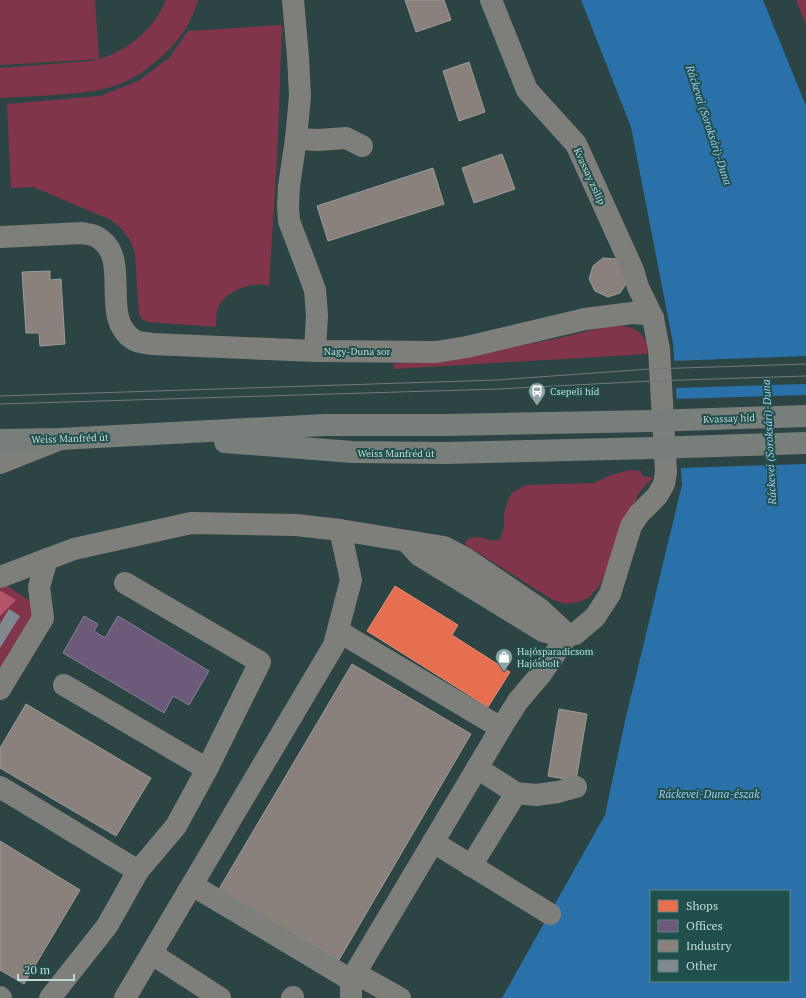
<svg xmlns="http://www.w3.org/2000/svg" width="806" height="998" font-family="'PT Serif',serif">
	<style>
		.green { fill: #81354a }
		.forest { fill: #b6546d }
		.water { fill: #2971a8; fill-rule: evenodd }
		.pier { fill: #2c4443 }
		.shops { fill: #e76f51; stroke: #dc8f79 }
		.offices { fill: #6d597a; stroke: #867f96 }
		.industry { fill: #8a817c; stroke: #9a9b97 }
		.building { fill: #81888e }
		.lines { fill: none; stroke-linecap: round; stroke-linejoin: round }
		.minor { stroke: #7e7e7a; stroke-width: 22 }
		.major { stroke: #787e79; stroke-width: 22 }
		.tram { stroke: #717b79; stroke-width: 1 }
		.major-bridge { stroke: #787e79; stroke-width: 22 }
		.labels { text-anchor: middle; stroke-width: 4; stroke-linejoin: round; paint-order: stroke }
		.street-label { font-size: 10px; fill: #c1d9d6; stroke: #214f4b }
		.poi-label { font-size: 10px; fill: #c1d9d6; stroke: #214f4b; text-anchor: start }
		.water-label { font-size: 11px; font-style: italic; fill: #a0cbf3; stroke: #214f4b }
	</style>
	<rect width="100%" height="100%" fill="#2c4443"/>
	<g class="green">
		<polygon points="0,0 95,0 99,59 0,65"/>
		<path d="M166 0H198C192 21 179 42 162 56 150 67 137 77 122 83 100 92 78 93 55 95 37 96 18 97 0 98V68L90 61C123 55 153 32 166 0Z"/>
		<polygon points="796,0 806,0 806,25"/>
		<path d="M282 25 277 159 269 286C264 285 259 284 254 285 239 286 222 296 217 311 216 316 216 322 216 327L147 322 142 319 139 314 135 255 133 247 129 239 122 229 111 220 33 187 11 188 7 104 100 96 138 81 169 58 188 31Z"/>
		<path d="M612 325C634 327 638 327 649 346L647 354 394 369 393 364 477 354 559 338Z"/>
		<path d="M630 470 641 471 642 476 653 477 638 494 621 541 599 586 588 598 579 602 566 604 553 600 464 544 469 538C472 538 476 537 480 537 488 539 492 543 500 539L504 528V515L508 499 512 493 526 485 594 483 611 475Z"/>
		<polygon points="6,585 39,607 0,669 0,586"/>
	</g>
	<polygon class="forest" points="0,591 1,591 16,600 0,616"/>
	<path class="water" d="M581 0H763L806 106V998H502L605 815 625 721 682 485 673 343 631 127ZM651 891H789V981H651Z"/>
	<g class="pier">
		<polygon points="806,356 806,384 674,388 672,361"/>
		<polygon points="806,395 806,464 679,468 675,399"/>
	</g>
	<polygon class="shops" points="395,586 458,625 452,635 510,672 488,707 367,631"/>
	<polygon class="offices" points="84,616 98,624 94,631 105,638 118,616 209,671 189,705 173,696 164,713 63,653"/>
	<g class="industry">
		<polygon points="405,0 444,0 451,20 416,32"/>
		<polygon points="469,62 485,112 459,121 443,71"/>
		<polygon points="502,154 515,189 474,203 462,168"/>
		<polygon points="433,168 444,204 328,241 317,206"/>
		<polygon points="603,258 617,259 628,281 620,293 608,297 595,291 589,279 593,266"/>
		<polygon points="50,271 50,280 61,279 65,344 40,346 39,333 26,333 22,272"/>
		<polygon points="352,664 471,734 339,960 219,889"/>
		<polygon points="26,704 151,778 116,836 0,768 0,748"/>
		<polygon points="559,709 587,714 576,781 548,776"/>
		<polygon points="0,841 80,890 24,984 0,970"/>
	</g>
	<polygon class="building" points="9,609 20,616 0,648 0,624"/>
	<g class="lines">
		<g class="minor">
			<polyline points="293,0 298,57 300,96 296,139 289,186 288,207 289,221 305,263 315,290 317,315 315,351"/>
			<polyline points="296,139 318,140 346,138 362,146"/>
			<path d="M0 237 82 233C86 234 91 234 95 236 135 256 97 317 134 340 139 343 147 343 152 344L315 351 436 352 467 347 585 319 632 313 645 314 653 318"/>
			<polyline points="0,463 58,440"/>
			<polyline points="406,541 419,555 543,631 558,635 568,635 575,634 595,617 610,594 631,526 639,514 657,496 664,484 666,472 659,349 653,318 638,287 633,270 576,144 527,90 491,0"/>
			<polyline points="0,577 74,549 191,523 296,525 340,530 444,547 465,558 540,609 568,635"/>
			<polyline points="338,631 501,728"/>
			<polyline points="64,685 207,769"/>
			<polyline points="0,689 43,618 39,587 47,559"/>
			<polyline points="477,768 516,793 536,795 558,792 576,787"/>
			<polyline points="0,787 138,871"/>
			<polyline points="433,842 550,914"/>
			<polyline points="471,866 516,793"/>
			<polyline points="192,885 351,980"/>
			<polyline points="152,954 220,998"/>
			<polyline points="355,973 400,998"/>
			<polyline points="0,997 1,998"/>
			<polyline points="50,998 107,926 138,871 176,826 207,769 260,662 125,583"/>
			<polyline points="125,998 334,645 351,580 340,530"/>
			<polyline points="292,998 293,997"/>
			<polyline points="351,998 351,980 501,728 518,701 541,674 568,635"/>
		</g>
		<g class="major">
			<polyline points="0,440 60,439 324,425 444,425 652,421"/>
			<polyline points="225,442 352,452 444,453 653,448"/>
		</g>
		<g class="tram">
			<polyline points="0,396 497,380 650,369 806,364"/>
			<polyline points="0,404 498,389 651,381 806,376"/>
		</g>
		<g class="major-bridge">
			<polyline points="652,421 806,416"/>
			<polyline points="653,448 806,443"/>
		</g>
	</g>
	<defs>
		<g id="bus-pin" transform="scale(0.9)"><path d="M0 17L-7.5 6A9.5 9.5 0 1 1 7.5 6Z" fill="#8da5a3" stroke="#214f4b"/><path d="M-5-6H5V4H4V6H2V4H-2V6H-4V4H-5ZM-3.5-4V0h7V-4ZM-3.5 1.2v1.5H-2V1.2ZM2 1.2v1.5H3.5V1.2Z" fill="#fff"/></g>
		<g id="shop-pin" transform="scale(0.9)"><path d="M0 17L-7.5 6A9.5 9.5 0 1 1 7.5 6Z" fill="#8da5a3" stroke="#214f4b"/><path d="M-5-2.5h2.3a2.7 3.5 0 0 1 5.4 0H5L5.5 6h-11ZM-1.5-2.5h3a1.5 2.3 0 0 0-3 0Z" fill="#fff"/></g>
	</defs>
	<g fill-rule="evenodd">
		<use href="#bus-pin" x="537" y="391"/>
		<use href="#shop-pin" x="504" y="657"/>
	</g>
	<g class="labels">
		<g class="street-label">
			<text transform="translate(590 176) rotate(65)" y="4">Kvassay zsilip</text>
			<text x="357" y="355">Nagy-Duna sor</text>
			<text transform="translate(729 418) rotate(-2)" y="4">Kvassay híd</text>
			<text transform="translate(70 438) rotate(-2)" y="4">Weiss Manfréd út</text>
			<text x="396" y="457">Weiss Manfréd út</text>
		</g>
		<g class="poi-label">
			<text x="550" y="395">Csepeli híd</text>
			<text x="517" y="655">Hajósparadicsom<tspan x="517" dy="12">Hajósbolt</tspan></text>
		</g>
		<g class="water-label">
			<text transform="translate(709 125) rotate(72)" y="4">Ráckevei (Soroksári)-Duna</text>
			<text transform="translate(769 442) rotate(-93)" y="4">Ráckevei (Soroksári)-Duna</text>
			<text x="709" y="798">Ráckevei-Duna-észak</text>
		</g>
	</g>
	<rect x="650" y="890" width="140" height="92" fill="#214f4b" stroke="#618683"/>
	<rect x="658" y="900" width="20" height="12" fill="#e76f51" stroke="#618683"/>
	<text x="686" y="910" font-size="12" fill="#c1d9d6">Shops</text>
	<rect x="658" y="920" width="20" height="12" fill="#6d597a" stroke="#618683"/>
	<text x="686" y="930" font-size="12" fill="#c1d9d6">Offices</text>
	<rect x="658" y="940" width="20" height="12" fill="#8a817c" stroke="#618683"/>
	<text x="686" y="950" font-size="12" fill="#c1d9d6">Industry</text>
	<rect x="658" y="960" width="20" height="12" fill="#81888e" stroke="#618683"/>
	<text x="686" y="970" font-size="12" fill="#c1d9d6">Other</text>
	<path d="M18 974v6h56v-6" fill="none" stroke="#c1d9d6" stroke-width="2"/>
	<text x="24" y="974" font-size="12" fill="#c1d9d6" stroke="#214f4b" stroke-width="3" paint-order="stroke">20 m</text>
</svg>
